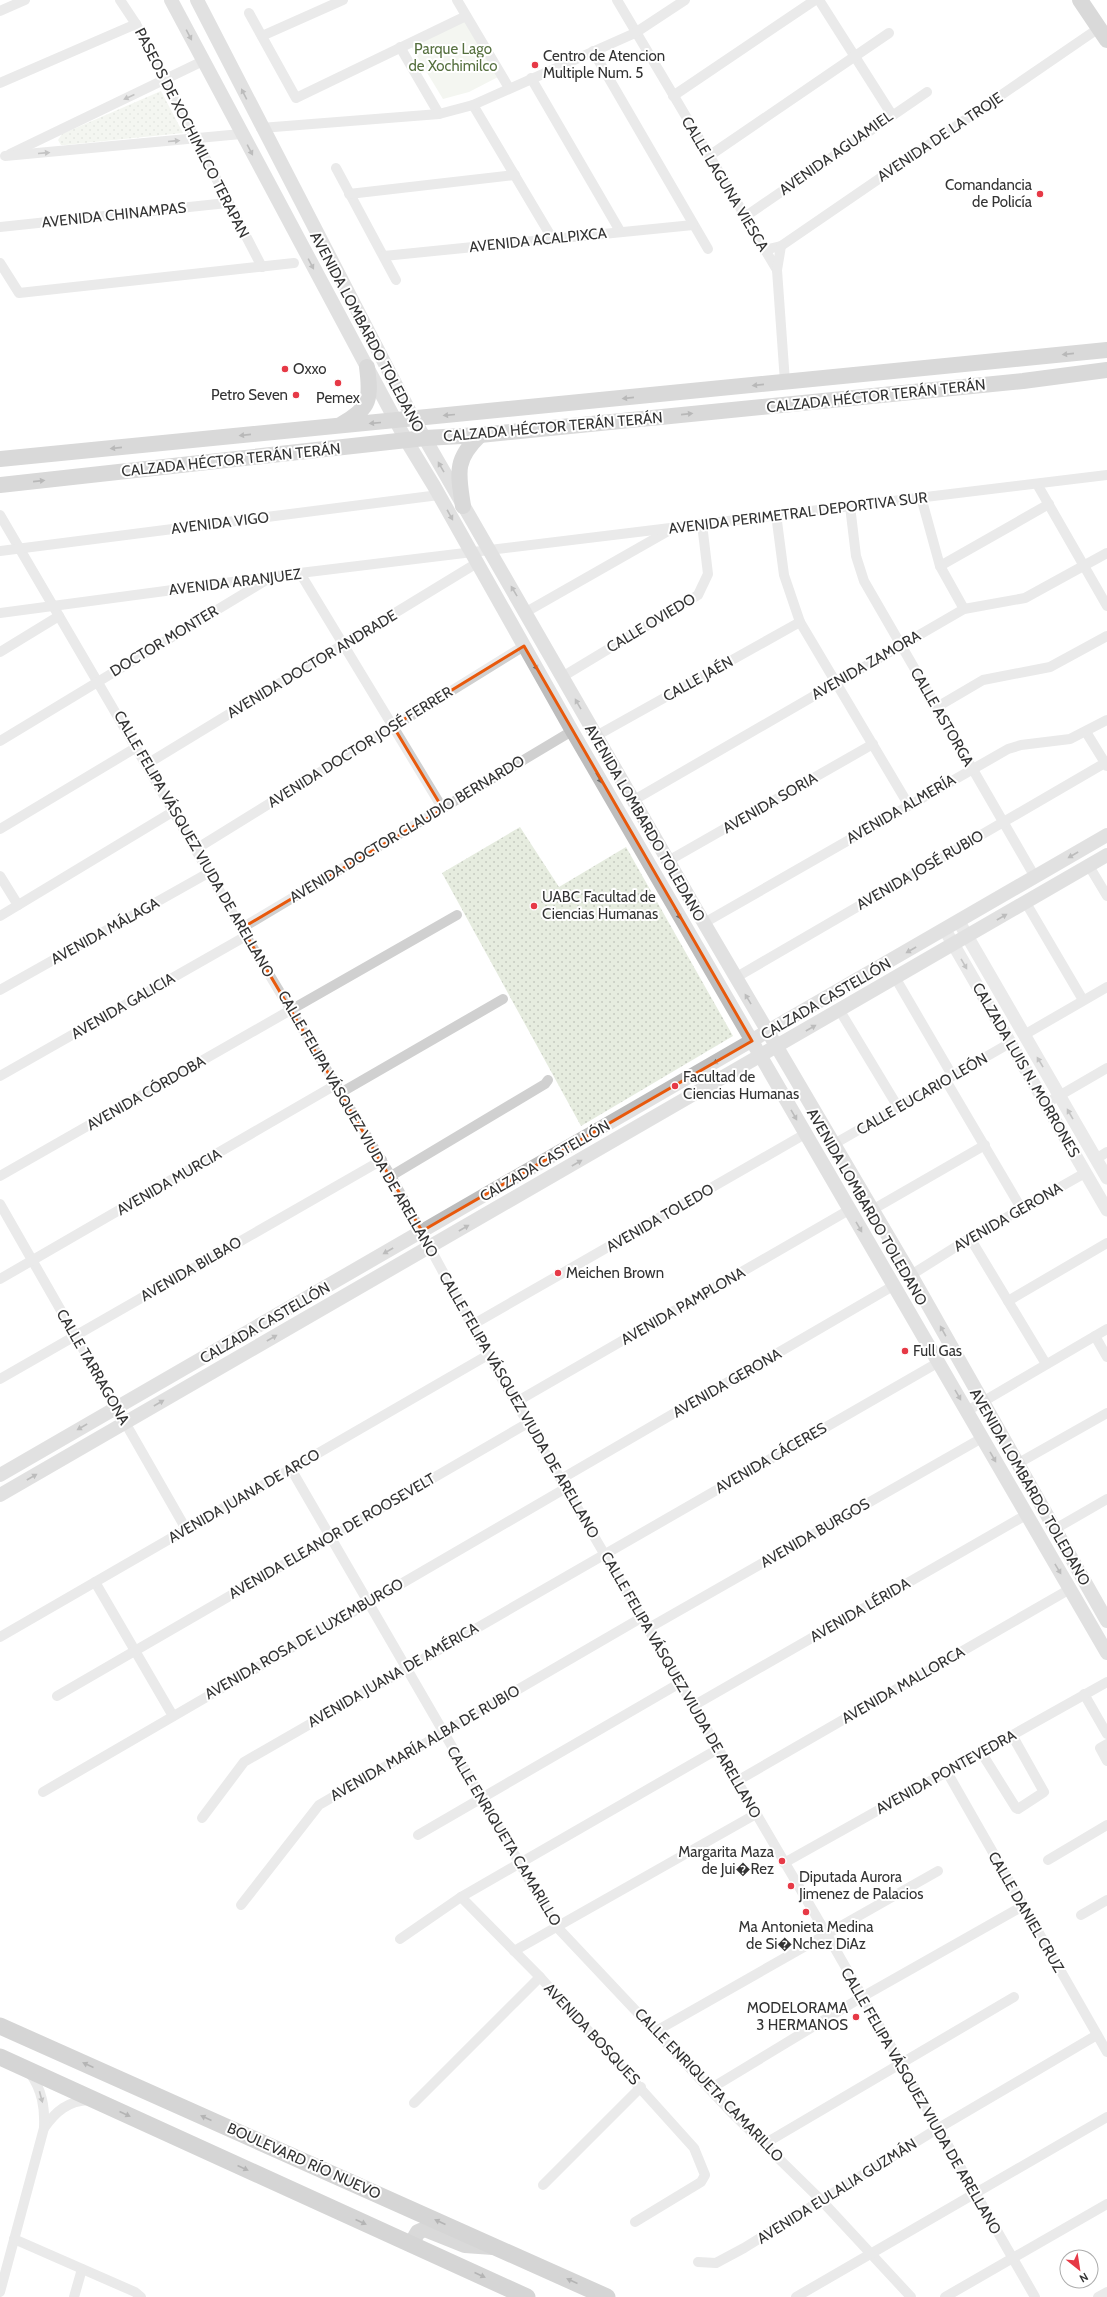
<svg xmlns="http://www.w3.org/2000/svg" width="1107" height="2297" font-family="Cabin,sans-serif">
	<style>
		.grass { fill: url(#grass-dots) }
		.garden { fill: #e6ecdf }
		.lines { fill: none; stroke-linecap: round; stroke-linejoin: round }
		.minor { stroke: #d0d0d0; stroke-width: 10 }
		.tertiary { stroke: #d0d0d0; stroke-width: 13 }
		.secondary { stroke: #bdbdbd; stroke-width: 14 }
		.primary { stroke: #ababab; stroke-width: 16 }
		.trunk { stroke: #a2a2a2; stroke-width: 17 }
		.oneway { fill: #6a6a6a }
		.oneway2 { fill: #7a7a7a }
		.oneway3 { fill: #636363 }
		.oneway4 { fill: #5a5a5a }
		.marked { fill: none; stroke: #e8590c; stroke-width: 3; stroke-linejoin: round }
		.poi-dot { fill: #e63946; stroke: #fff; stroke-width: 1.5 }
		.labels { text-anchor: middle; stroke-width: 4; stroke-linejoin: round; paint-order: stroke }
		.park-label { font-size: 15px; fill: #56703f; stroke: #fff }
		.poi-label { font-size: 15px; fill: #333; stroke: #fff; text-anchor: start }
		.street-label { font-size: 15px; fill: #333; stroke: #fff }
	</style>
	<defs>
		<pattern id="grass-dots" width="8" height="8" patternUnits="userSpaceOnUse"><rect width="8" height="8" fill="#e6ecdf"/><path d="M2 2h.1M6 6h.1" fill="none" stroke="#c6cbc0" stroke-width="1.8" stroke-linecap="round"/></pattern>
	</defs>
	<rect width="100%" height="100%" fill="#fff"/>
	<g class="grass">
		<polygon points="161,91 183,133 65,145 61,145 58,140 62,134"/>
		<polygon points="520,827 559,887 626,847 733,1036 581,1126 442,873"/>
	</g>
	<polygon class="garden" points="466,16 498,77 469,92 443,99 409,43"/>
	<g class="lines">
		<g class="minor">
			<polyline points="120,0 136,24 262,267"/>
			<polyline points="457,0 509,88"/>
			<polyline points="617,0 777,270 785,382"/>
			<polyline points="819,0 892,115"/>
			<polyline points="0,11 25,0"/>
			<polyline points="249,13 296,98 466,16"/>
			<polyline points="262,36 343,0"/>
			<polyline points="400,47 439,114"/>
			<polyline points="593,51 708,249"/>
			<polyline points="531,78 620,231"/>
			<polyline points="0,83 136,24"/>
			<polyline points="673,96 815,0"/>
			<polyline points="473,105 552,238"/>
			<polyline points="261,128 439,114 473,105 635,33 685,0"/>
			<polyline points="10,154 203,61"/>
			<polyline points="5,156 241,134"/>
			<polyline points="709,156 889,33"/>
			<polyline points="336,168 396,280"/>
			<polyline points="349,194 515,175"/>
			<polyline points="746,216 927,92"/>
			<polyline points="0,227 227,203"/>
			<polyline points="764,250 781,246 1099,28"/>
			<polyline points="384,256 693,225"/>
			<polyline points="0,263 19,293 294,263"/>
			<polyline points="777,270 781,246"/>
			<polyline points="1037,484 1107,606"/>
			<polyline points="921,497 940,566 964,609"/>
			<polyline points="850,506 856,556 864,581 1035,877"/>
			<polyline points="776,514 784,575 800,622 908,804"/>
			<polyline points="0,515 246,936 391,1176 488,1355 826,1933 1035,2297"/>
			<polyline points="0,551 439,495"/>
			<polyline points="940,566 1049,504"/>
			<polyline points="300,573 443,809"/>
			<polyline points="526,612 670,530"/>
			<polyline points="0,613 300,573 1107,475"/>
			<polyline points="0,652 59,616"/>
			<polyline points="562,677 698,595 708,574 702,524"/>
			<polyline points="937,707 983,680 1050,667 1107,636"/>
			<polyline points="1086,732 1107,766"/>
			<polyline points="596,736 800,622"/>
			<polyline points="0,741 268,579"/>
			<polyline points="147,764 477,563"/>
			<polyline points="634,800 964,609 1025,598 1107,553"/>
			<polyline points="0,829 137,747"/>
			<polyline points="196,849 524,646"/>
			<polyline points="668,861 873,744"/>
			<polyline points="1089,866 1107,896"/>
			<polyline points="0,876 18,905"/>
			<polyline points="1026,903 1083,1000"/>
			<polyline points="0,916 174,811"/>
			<polyline points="704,923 1008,749 1021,745 1070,739 1107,720"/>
			<polyline points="242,928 572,731"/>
			<polyline points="735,978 1105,763"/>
			<polyline points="896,979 952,1075"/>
			<polyline points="0,990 210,872"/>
			<polyline points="840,1011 898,1107"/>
			<polyline points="1024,1035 1107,987"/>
			<polyline points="0,1076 246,936"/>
			<polyline points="945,1079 1021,1208"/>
			<polyline points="342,1092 503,999"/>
			<polyline points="1045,1104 1107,1068"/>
			<polyline points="834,1144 1010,1043"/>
			<polyline points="1096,1159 1107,1152"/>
			<polyline points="0,1176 457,915"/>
			<polyline points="391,1176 545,1084 548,1080"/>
			<polyline points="0,1204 186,1529"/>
			<polyline points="872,1210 985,1145"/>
			<polyline points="970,1238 1046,1364"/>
			<polyline points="911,1275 970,1238 1085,1173"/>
			<polyline points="0,1279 337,1084"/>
			<polyline points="1008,1301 1107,1243"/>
			<polyline points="472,1325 805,1134"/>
			<polyline points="1095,1336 1107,1357"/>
			<polyline points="0,1379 382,1160"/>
			<polyline points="516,1402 849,1210"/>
			<polyline points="967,1411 1107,1329"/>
			<polyline points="1017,1464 1107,1413"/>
			<polyline points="291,1469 556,1926 733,2114 821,2200 911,2297"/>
			<polyline points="561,1479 893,1286"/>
			<polyline points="1055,1529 1107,1499"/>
			<polyline points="95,1582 173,1716"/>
			<polyline points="647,1629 982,1438"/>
			<polyline points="0,1637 488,1355"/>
			<polyline points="1084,1694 1107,1734"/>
			<polyline points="57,1696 528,1423"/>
			<polyline points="693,1706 1026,1515"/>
			<polyline points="1107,1744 1100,1748 1107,1761"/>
			<polyline points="981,1752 1016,1808 1018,1809 1044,1792 1012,1735"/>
			<polyline points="947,1772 1107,2052"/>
			<polyline points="737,1781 1070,1589"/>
			<polyline points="43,1792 566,1488"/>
			<polyline points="202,1818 244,1762 939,1362"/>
			<polyline points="418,1835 680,1683"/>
			<polyline points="1048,1860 1107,1825"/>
			<polyline points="784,1863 1107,1682"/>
			<polyline points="461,1897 540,1977 694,2148 705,2175 701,2182 635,2222"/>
			<polyline points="241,1905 319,1805 641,1618"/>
			<polyline points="1081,1915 1107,1900"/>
			<polyline points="400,1939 461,1897 718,1749"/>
			<polyline points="514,1951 756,1814"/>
			<polyline points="656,2031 938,1871"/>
			<polyline points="710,2089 862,1997 1023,1906"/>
			<polyline points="414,2103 540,1977"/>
			<path d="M44 2128C56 2111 68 2101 89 2100"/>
			<polyline points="764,2144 1014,1997"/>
			<polyline points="543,2185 641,2087"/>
			<polyline points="14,2239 135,2292 141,2297"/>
			<polyline points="698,2262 716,2263 744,2248 937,2129 1097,2035"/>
			<path d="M0 2292 44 2128C45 2107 42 2090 30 2073"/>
			<polyline points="74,2297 82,2269"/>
			<polyline points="796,2297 1107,2117"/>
			<polyline points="945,2297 1107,2204"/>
			<polyline points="1098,2297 1107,2292"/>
		</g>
		<g class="tertiary">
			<polyline points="959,922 1107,1178"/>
			<polyline points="945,930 1107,1210"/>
		</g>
		<g class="secondary">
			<polyline points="171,0 406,440 434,486 572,731 1107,1653"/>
			<polyline points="197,0 413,418 704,923 911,1275 1107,1621"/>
			<polyline points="0,1475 1107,835"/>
			<polyline points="0,1495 1107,855"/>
		</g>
		<g class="primary">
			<polyline points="1080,0 1107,40"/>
			<path d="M342 424C371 408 371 398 367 367"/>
			<polyline points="0,459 1107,350"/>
			<polyline points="0,485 425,438 480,435 1023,381 1107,370"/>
			<path d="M463 506C458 473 454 460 480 435"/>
			<polyline points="411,2244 418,2232 425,2229 465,2245 493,2247"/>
		</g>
		<g class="trunk">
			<polyline points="0,2026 607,2297"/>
			<polyline points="0,2057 527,2297"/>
		</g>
	</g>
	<defs><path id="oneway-solid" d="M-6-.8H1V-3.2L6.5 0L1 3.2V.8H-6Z"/></defs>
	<g class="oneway">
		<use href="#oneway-solid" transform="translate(189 35) rotate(62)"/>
		<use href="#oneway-solid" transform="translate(244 94) rotate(-117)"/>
		<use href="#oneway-solid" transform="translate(250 150) rotate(62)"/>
		<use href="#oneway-solid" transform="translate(311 264) rotate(62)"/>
		<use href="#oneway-solid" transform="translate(441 467) rotate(-120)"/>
		<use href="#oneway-solid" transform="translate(450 515) rotate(61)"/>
		<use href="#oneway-solid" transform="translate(514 591) rotate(-121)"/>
		<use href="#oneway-solid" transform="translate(535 665) rotate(61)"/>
		<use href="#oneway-solid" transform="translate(578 704) rotate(-120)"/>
		<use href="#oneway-solid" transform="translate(599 778) rotate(60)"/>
		<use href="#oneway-solid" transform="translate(1073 855) rotate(150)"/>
		<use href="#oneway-solid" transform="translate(678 914) rotate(60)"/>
		<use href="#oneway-solid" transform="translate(1002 917) rotate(-30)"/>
		<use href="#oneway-solid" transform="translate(911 950) rotate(150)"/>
		<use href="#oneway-solid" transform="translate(748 999) rotate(-121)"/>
		<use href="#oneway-solid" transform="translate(811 1028) rotate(-30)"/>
		<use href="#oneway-solid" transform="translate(718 1061) rotate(150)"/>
		<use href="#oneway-solid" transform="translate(794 1115) rotate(60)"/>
		<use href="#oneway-solid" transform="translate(577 1163) rotate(-30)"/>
		<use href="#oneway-solid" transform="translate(859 1227) rotate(60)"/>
		<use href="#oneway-solid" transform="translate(464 1228) rotate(-30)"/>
		<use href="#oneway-solid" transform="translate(388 1251) rotate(150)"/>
		<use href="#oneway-solid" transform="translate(943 1331) rotate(-119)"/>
		<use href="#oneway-solid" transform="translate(272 1338) rotate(-30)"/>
		<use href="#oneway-solid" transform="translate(958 1395) rotate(60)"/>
		<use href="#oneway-solid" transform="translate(159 1403) rotate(-30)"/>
		<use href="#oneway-solid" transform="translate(82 1427) rotate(150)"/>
		<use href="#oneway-solid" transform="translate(993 1457) rotate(60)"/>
		<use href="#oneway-solid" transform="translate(32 1477) rotate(-30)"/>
		<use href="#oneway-solid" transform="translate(1058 1569) rotate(59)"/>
	</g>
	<g class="oneway2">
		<use href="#oneway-solid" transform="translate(129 97) rotate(155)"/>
		<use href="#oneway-solid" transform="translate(174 141) rotate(-5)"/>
		<use href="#oneway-solid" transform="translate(44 153) rotate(-5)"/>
		<use href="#oneway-solid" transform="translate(964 964) rotate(60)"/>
		<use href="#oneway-solid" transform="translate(1040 1062) rotate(-121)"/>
		<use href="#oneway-solid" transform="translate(1070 1114) rotate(-120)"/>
		<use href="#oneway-solid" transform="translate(41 2097) rotate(75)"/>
	</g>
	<g class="oneway3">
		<use href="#oneway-solid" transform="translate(1068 354) rotate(174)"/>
		<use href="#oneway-solid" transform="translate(758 385) rotate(174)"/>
		<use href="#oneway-solid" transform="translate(628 398) rotate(174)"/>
		<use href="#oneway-solid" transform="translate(687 414) rotate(-6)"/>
		<use href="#oneway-solid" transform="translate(449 415) rotate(175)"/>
		<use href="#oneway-solid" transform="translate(375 423) rotate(175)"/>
		<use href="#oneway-solid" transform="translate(245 435) rotate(174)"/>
		<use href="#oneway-solid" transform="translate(116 448) rotate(174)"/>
		<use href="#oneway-solid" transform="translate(39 481) rotate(-6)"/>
	</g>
	<g class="oneway4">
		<use href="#oneway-solid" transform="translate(88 2065) rotate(-156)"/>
		<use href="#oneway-solid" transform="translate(125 2114) rotate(25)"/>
		<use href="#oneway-solid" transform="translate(206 2118) rotate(-156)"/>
		<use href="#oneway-solid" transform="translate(243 2168) rotate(25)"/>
		<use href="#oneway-solid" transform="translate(361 2222) rotate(25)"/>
		<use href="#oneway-solid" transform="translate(440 2222) rotate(-156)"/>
		<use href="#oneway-solid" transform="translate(480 2275) rotate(24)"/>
		<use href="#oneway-solid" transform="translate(572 2281) rotate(-156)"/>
	</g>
	<path d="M0 0H1107V2297H0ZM524 646 752 1041 422 1231 242 928 443 809 393 726Z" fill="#fff" fill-opacity=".55" fill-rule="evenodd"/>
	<path class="marked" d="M524 646 752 1041 422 1231 242 928 443 809 393 726Z"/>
	<g class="poi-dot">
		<circle cx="535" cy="65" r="4"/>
		<circle cx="1040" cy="194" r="4"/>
		<circle cx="285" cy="369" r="4"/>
		<circle cx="338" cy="383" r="4"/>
		<circle cx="296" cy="395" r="4"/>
		<circle cx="534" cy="906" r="4"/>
		<circle cx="675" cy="1086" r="4"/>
		<circle cx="558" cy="1273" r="4"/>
		<circle cx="905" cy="1351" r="4"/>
		<circle cx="782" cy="1861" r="4"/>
		<circle cx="791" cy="1886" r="4"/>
		<circle cx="806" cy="1912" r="4"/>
		<circle cx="856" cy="2017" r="4"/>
	</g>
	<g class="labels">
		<g class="park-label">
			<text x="453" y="54">Parque Lago<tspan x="453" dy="17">de Xochimilco</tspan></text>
		</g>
		<g class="poi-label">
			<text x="543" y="61">Centro de Atencion<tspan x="543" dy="17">Multiple Num. 5</tspan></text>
			<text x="1032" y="190" text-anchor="end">Comandancia<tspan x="1032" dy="17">de Policía</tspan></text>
			<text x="293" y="374">Oxxo</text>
			<text x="288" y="400" text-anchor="end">Petro Seven</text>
			<text x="338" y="403" text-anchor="middle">Pemex</text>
			<text x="542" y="902">UABC Facultad de<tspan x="542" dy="17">Ciencias Humanas</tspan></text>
			<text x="683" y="1082">Facultad de<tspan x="683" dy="17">Ciencias Humanas</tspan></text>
			<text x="566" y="1278">Meichen Brown</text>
			<text x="913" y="1356">Full Gas</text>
			<text x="774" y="1857" text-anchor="end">Margarita Maza<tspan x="774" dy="17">de Jui�Rez</tspan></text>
			<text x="799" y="1882">Diputada Aurora<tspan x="799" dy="17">Jimenez de Palacios</tspan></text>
			<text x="806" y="1932" text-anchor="middle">Ma Antonieta Medina<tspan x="806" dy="17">de Si�Nchez DiAz</tspan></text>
			<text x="848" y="2013" text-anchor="end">MODELORAMA<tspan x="848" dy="17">3 HERMANOS</tspan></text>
		</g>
		<g class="street-label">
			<text transform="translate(192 133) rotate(63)" y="5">PASEOS DE XOCHIMILCO TERAPAN</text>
			<text transform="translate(940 137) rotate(-34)" y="5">AVENIDA DE LA TROJE</text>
			<text transform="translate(836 153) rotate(-35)" y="5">AVENIDA AGUAMIEL</text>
			<text transform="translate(725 184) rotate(59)" y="5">CALLE LAGUNA VIESCA</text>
			<text transform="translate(114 215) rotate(-6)" y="5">AVENIDA CHINAMPAS</text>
			<text transform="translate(538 240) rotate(-6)" y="5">AVENIDA ACALPIXCA</text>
			<text transform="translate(367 332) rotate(62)" y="5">AVENIDA LOMBARDO TOLEDANO</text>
			<text transform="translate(876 396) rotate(-6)" y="5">CALZADA HÉCTOR TERÁN TERÁN</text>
			<text transform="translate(553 427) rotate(-5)" y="5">CALZADA HÉCTOR TERÁN TERÁN</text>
			<text transform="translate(231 460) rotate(-6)" y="5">CALZADA HÉCTOR TERÁN TERÁN</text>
			<text transform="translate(798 513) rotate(-7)" y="5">AVENIDA PERIMETRAL DEPORTIVA SUR</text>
			<text transform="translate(220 523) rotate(-7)" y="5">AVENIDA VIGO</text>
			<text transform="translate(235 582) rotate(-7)" y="5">AVENIDA ARANJUEZ</text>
			<text transform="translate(651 623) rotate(-31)" y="5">CALLE OVIEDO</text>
			<text transform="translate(164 641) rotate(-31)" y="5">DOCTOR MONTER</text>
			<text transform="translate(312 664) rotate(-31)" y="5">AVENIDA DOCTOR ANDRADE</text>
			<text transform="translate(866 665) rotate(-30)" y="5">AVENIDA ZAMORA</text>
			<text transform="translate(698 679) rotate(-29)" y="5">CALLE JAÉN</text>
			<text transform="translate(942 717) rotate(60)" y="5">CALLE ASTORGA</text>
			<text transform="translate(360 747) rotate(-32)" y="5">AVENIDA DOCTOR JOSÉ FERRER</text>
			<text transform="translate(770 803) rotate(-30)" y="5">AVENIDA SORIA</text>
			<text transform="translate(901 809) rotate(-30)" y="5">AVENIDA ALMERÍA</text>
			<text transform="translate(645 823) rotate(60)" y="5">AVENIDA LOMBARDO TOLEDANO</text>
			<text transform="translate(407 829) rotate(-31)" y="5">AVENIDA DOCTOR CLAUDIO BERNARDO</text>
			<text transform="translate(194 844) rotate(60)" y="5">CALLE FELIPA VÁSQUEZ VIUDA DE ARELLANO</text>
			<text transform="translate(920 870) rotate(-30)" y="5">AVENIDA JOSÉ RUBIO</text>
			<text transform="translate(105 931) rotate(-29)" y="5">AVENIDA MÁLAGA</text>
			<text transform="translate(826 999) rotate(-30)" y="5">CALZADA CASTELLÓN</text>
			<text transform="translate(123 1006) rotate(-30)" y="5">AVENIDA GALICIA</text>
			<text transform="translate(1026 1070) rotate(60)" y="5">CALZADA LUIS N. MORRONES</text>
			<text transform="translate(146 1093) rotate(-30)" y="5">AVENIDA CÓRDOBA</text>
			<text transform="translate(922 1094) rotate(-30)" y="5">CALLE EUCARIO LEÓN</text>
			<text transform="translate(358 1124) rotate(60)" y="5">CALLE FELIPA VÁSQUEZ VIUDA DE ARELLANO</text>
			<text transform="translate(545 1161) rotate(-30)" y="5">CALZADA CASTELLÓN</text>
			<text transform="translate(169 1182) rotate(-30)" y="5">AVENIDA MURCIA</text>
			<text transform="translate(867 1207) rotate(60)" y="5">AVENIDA LOMBARDO TOLEDANO</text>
			<text transform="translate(1008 1217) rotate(-30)" y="5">AVENIDA GERONA</text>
			<text transform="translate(660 1218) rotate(-30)" y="5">AVENIDA TOLEDO</text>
			<text transform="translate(191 1269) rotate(-30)" y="5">AVENIDA BILBAO</text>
			<text transform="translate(683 1306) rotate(-30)" y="5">AVENIDA PAMPLONA</text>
			<text transform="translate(265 1323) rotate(-30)" y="5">CALZADA CASTELLÓN</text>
			<text transform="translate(93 1367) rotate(60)" y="5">CALLE TARRAGONA</text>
			<text transform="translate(727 1383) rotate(-30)" y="5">AVENIDA GERONA</text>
			<text transform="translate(519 1405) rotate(60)" y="5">CALLE FELIPA VÁSQUEZ VIUDA DE ARELLANO</text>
			<text transform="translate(771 1458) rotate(-30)" y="5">AVENIDA CÁCERES</text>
			<text transform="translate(1030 1487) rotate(60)" y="5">AVENIDA LOMBARDO TOLEDANO</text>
			<text transform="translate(244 1496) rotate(-30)" y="5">AVENIDA JUANA DE ARCO</text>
			<text transform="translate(815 1533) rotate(-30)" y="5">AVENIDA BURGOS</text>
			<text transform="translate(332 1536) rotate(-30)" y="5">AVENIDA ELEANOR DE ROOSEVELT</text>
			<text transform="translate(860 1610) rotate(-30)" y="5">AVENIDA LÉRIDA</text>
			<text transform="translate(304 1639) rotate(-30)" y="5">AVENIDA ROSA DE LUXEMBURGO</text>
			<text transform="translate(393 1675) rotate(-30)" y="5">AVENIDA JUANA DE AMÉRICA</text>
			<text transform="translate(681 1685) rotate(60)" y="5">CALLE FELIPA VÁSQUEZ VIUDA DE ARELLANO</text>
			<text transform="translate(903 1685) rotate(-30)" y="5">AVENIDA MALLORCA</text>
			<text transform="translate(425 1743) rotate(-30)" y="5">AVENIDA MARÍA ALBA DE RUBIO</text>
			<text transform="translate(946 1772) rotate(-29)" y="5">AVENIDA PONTEVEDRA</text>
			<text transform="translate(504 1836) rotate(59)" y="5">CALLE ENRIQUETA CAMARILLO</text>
			<text transform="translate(1026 1912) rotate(60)" y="5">CALLE DANIEL CRUZ</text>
			<text transform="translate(592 2034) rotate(47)" y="5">AVENIDA BOSQUES</text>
			<text transform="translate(709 2085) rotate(46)" y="5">CALLE ENRIQUETA CAMARILLO</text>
			<text transform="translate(921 2101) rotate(60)" y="5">CALLE FELIPA VÁSQUEZ VIUDA DE ARELLANO</text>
			<text transform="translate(304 2161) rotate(24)" y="5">BOULEVARD RÍO NUEVO</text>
			<text transform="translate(837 2191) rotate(-32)" y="5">AVENIDA EULALIA GUZMÁN</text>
		</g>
	</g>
	<g transform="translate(1079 2269) rotate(150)"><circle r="19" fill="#ffffff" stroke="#adadad"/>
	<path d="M0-3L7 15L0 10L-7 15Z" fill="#e63946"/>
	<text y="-6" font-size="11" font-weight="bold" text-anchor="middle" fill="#333333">N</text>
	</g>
</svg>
